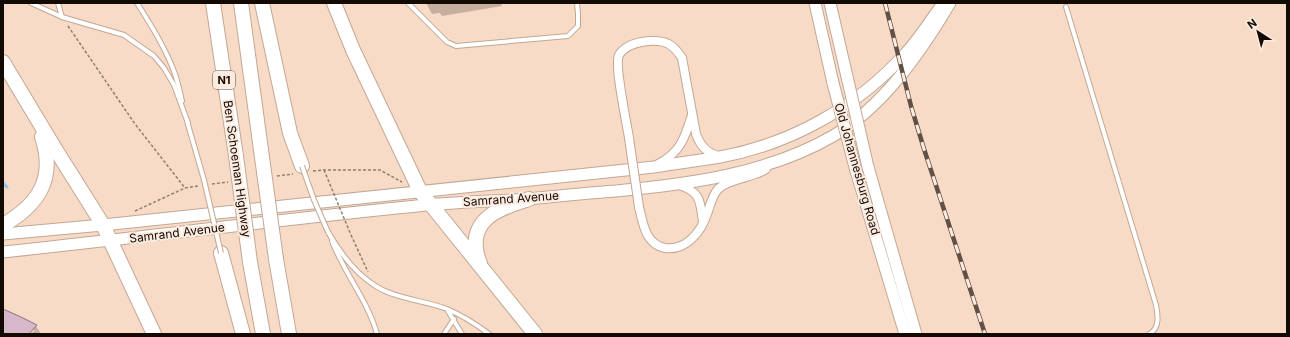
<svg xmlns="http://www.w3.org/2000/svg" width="1290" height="337" font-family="Inter,sans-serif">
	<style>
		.shadow { fill: #0003 }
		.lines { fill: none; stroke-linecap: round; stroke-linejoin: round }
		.stream { stroke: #8fc7f3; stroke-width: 3 }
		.building { fill: #d7b8ca; stroke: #8d7181 }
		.service-casing { stroke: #c2a794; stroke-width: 6 }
		.minor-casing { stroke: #c2a794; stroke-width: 10 }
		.secondary-casing { stroke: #c2a794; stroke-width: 13 }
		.motorway-casing { stroke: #c2a794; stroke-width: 16 }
		.path { stroke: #917d6f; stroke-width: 1.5; stroke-dasharray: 3 2; stroke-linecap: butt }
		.service { stroke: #fff; stroke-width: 4 }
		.minor { stroke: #fff; stroke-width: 8 }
		.secondary { stroke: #fff; stroke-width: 11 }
		.motorway { stroke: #fff; stroke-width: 14 }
		.rail-casing { stroke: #605045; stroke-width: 4.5 }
		.rail { stroke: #fcebdf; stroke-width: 3; stroke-dasharray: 9; stroke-linecap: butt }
		.service-bridge-casing { stroke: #c2a794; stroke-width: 6; stroke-linecap: butt }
		.minor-bridge-casing { stroke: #c2a794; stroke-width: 10; stroke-linecap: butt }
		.secondary-bridge-casing { stroke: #c2a794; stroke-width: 13; stroke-linecap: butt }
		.motorway-bridge-casing { stroke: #c2a794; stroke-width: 16; stroke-linecap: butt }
		.path-bridge { stroke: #917d6f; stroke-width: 1.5; stroke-dasharray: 3 2; stroke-linecap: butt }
		.service-bridge { stroke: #fff; stroke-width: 4 }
		.minor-bridge { stroke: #fff; stroke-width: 8 }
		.secondary-bridge { stroke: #fff; stroke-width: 11 }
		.motorway-bridge { stroke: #fff; stroke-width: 14 }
		.labels { text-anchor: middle; stroke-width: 4; stroke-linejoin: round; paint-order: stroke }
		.shield { fill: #fcebdf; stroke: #594e46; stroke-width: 1 }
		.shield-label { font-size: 11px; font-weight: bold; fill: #130a04 }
		.street-label { font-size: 12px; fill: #130a04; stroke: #fcebdf }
	</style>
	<rect width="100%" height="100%" fill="#f8dbc7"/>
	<g class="shadow">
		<polygon points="426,3 501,3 502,6 442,16 440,13 432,14"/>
		<polygon points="3,311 21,317 36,326 41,334 31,334 35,330 32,330 28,334 3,334"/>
	</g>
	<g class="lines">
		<polyline class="stream" points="3,183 7,187"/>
	</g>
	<polygon class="building" points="3,309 21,317 37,325 29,334 3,334"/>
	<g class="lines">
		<g class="service-casing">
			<g id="service">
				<polyline points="31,3 62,17 124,35 154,56 164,68 174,85 188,123"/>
				<polyline points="58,3 62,17"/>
				<path d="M137 3C151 25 166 49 175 74 178 83 180 92 182 101"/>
				<polyline points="408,3 447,42 456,46 568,36 578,26 578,14 577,3"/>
				<path d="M1066 7 1156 305C1158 315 1160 329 1149 334"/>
				<polyline points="187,121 204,180"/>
				<path d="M328 232C340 253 354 272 374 285 395 299 423 300 447 309 461 315 476 324 489 334"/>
				<path d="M332 241C344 273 368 301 377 334"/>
				<polyline points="448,311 462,334"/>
				<polyline points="444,334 454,319"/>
			</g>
		</g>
		<g class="minor-casing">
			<g id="minor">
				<path d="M629 138C627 124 614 65 619 55 625 45 638 42 649 41 666 40 673 44 682 58L696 134C701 147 706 152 720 157"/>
				<path d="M658 164C680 153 685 138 692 115"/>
				<path d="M679 185C701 192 700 201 703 222"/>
				<path d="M639 207C643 223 645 244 665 248 686 251 701 232 707 214 710 206 712 196 718 189 728 180 743 179 755 174 759 173 763 171 766 169"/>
			</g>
		</g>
		<g class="secondary-casing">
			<g id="secondary">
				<polyline points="815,3 833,83"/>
				<polyline points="830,3 848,81"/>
				<polyline points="868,167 916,334"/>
				<polyline points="856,171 905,334"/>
				<path d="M3 234 103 225 654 167C676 163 698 161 720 157 791 144 857 107 905 54 919 39 930 21 942 5"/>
				<path d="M3 252C144 237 285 219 426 205 460 202 495 201 529 199 558 196 587 193 616 191 690 184 767 174 833 136 883 107 921 52 950 3"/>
			</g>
		</g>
		<g class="motorway-casing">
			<g id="motorway">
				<polyline points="213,3 236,156"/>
				<polyline points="241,3 261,150"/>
				<polyline points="262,3 290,133 302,166"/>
				<polyline points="334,3 353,50 420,191 535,334"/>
				<polyline points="3,62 54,147 103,225 154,334"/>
				<path d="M3 225C38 205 56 179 42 137"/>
				<polyline points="221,253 243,334"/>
				<polyline points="276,259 289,334"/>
				<polyline points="250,262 263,334"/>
				<path d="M480 263C476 255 475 247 476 238 480 213 508 206 529 199"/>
			</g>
		</g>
		<g class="path">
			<polyline points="68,26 135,124 185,188"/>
			<polyline points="313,171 324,170 380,170 402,182"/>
			<polyline points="277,176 293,174"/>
			<polyline points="212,184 228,182"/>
			<polyline points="135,211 185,188 198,186"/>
			<polyline points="351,235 368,272"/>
		</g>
		<use href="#service" class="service"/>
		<use href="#minor" class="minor"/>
		<use href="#secondary" class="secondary"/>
		<use href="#motorway" class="motorway"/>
		<g class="rail-casing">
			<polyline id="rail" points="885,3 911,106 924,149 985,334"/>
		</g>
		<use href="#rail" class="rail"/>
		<g class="service-bridge-casing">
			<g id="service-bridge">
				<polyline points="302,166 314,200 328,232"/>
				<polyline points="204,180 221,253"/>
			</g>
		</g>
		<g class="minor-bridge-casing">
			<polyline id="minor-bridge" points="629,138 639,207"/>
		</g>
		<g class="secondary-bridge-casing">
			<g id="secondary-bridge">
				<polyline points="848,81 868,167"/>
				<polyline points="833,83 856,171"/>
			</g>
		</g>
		<g class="motorway-bridge-casing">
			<g id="motorway-bridge">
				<polyline points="261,150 276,259"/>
				<polyline points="236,156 250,262"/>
			</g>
		</g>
		<polyline class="path-bridge" points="324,170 351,235"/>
		<use href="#service-bridge" class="service-bridge"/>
		<use href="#minor-bridge" class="minor-bridge"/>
		<use href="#secondary-bridge" class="secondary-bridge"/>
		<use href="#motorway-bridge" class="motorway-bridge"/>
	</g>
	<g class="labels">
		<rect class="shield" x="213" y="71" width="22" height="18" rx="3"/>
		<g class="shield-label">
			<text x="224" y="84">N1</text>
		</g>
		<g class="street-label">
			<text transform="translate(237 169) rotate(82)" y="4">Ben Schoeman Highway</text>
			<text transform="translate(857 169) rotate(74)" y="4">Old Johannesburg Road</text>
			<text transform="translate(511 199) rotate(-4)" y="4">Samrand Avenue</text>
			<text transform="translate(177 233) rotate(-7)" y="4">Samrand Avenue</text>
		</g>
	</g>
	<rect width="1290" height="337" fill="none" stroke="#130a04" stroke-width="8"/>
	<g transform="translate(1258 32) rotate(324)" stroke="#fcebdf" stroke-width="3" paint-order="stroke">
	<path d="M0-3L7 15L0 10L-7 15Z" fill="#130a04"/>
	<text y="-6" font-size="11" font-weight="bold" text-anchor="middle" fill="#130a04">N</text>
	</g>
</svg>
